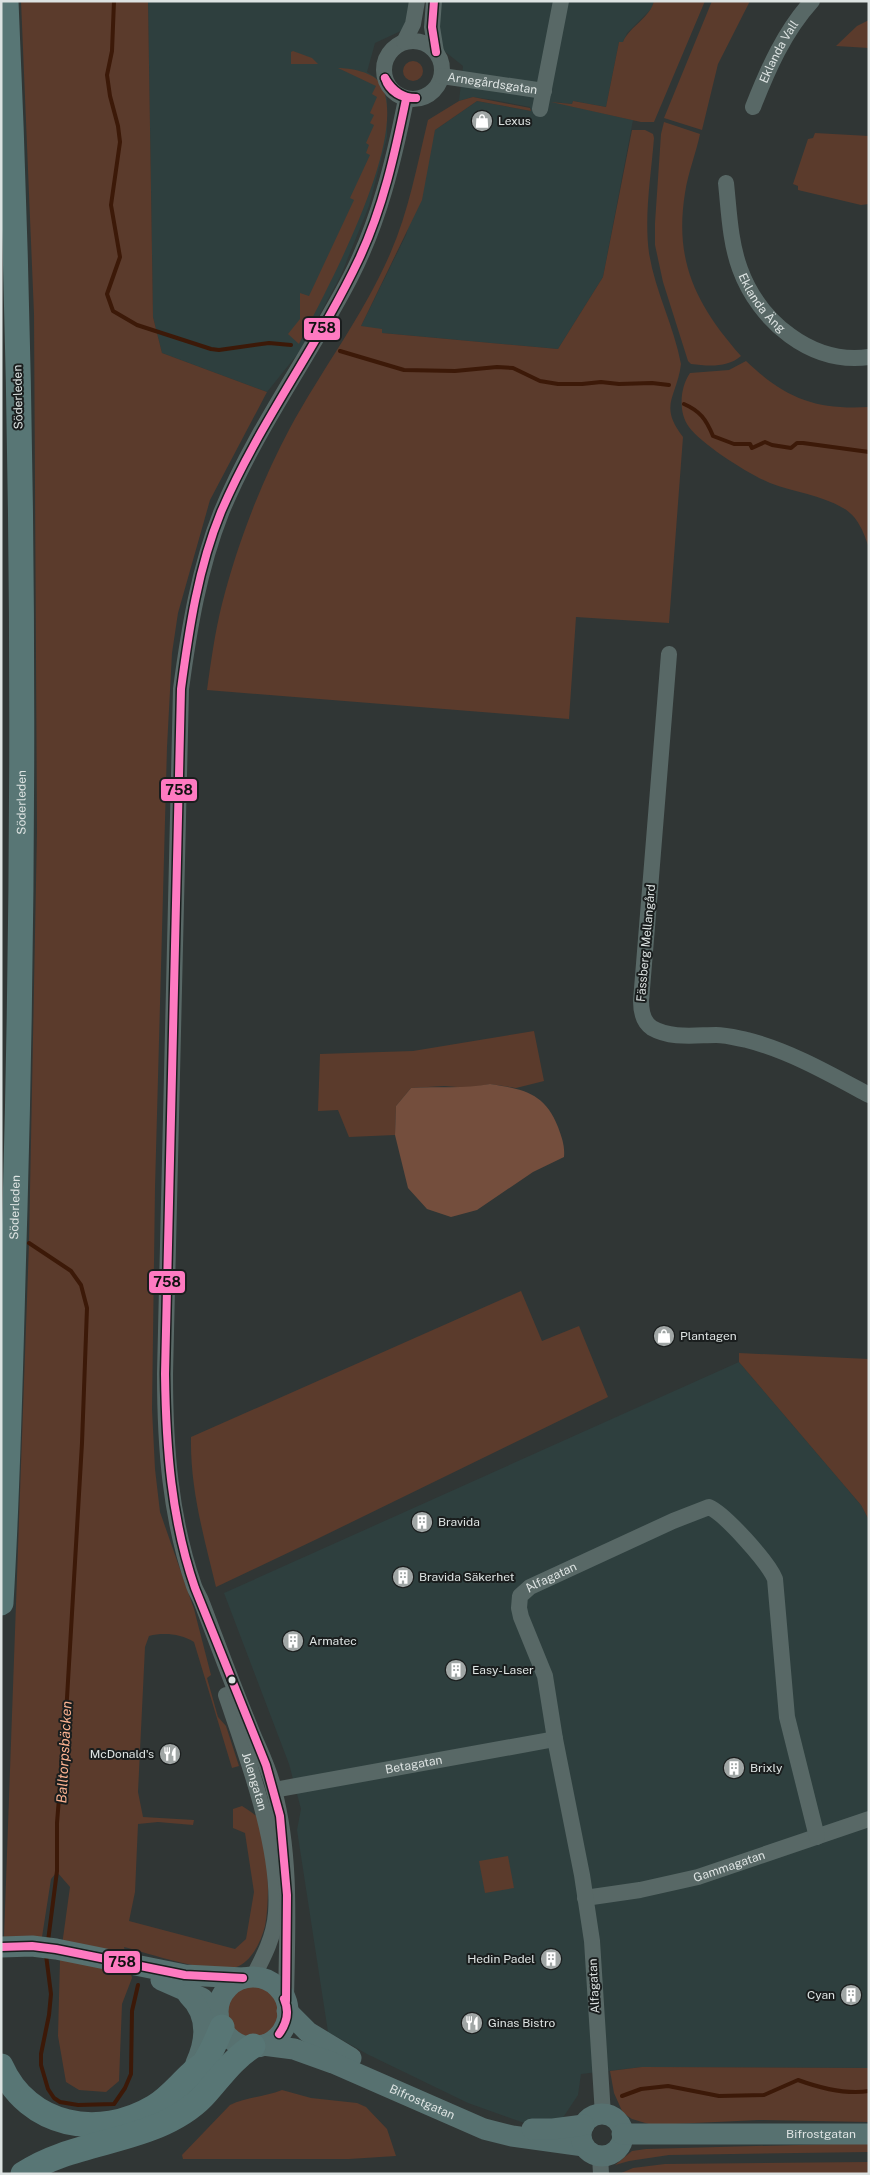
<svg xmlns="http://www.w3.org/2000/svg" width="870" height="2175" font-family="'Public Sans',sans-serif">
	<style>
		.built { fill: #2e3f3e }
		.green { fill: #5b3b2c }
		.forest { fill: #744e3d }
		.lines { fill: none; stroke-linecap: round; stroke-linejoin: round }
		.stream { stroke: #3c1908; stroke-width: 4 }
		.minor { stroke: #586866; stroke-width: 16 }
		.major { stroke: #577170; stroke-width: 21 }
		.highway { stroke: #587675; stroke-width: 25 }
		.bus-1-casing { stroke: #1a1e1e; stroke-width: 11 }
		.bus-1 { stroke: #fe7ac1; stroke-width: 8 }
		.bus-dot { fill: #dde3e2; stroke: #1a1e1e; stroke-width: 2 }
		.labels { text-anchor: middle; stroke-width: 4; stroke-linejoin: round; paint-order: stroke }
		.street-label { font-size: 12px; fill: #dde3e2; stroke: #1a1e1e }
		.poi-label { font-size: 12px; fill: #dde3e2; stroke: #1a1e1e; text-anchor: start }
		.water-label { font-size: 14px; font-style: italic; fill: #fbb291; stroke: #1a1e1e }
		.line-badge { stroke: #1a1e1e; stroke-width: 2 }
		.pale-badge-label { font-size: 14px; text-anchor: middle; font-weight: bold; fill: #111 }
	</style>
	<rect width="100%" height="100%" fill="#303635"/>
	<g class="built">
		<polygon points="148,1 413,1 403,30 375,43 367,72 381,81 387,98 387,137 369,206 341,275 300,351 267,392 162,353 153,317"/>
		<polygon points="437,1 654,1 652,8 627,33 623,42 619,42 606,107 573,101 572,104 553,102 633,120 603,277 558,349 382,333 361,326 406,235 435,130 477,101 531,111 530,107 494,100 473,97 459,101 463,66 438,46"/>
		<polygon points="739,1362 861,1505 869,1520 869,2068 642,2067 581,2074 578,2095 560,2122 530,2125 468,2103 367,2054 328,2032 297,1830 301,1809 289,1764 224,1593"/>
	</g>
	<g class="green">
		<path d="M21 1H148L153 317 162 353 267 392 210 500 178 613 172 653 167 747 155 1188 152 1409 155 1469 160 1512 194 1609 211 1675 207 1678 218 1717 226 1726 239 1766 232 1768 194 1642C181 1634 164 1632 149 1636L145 1647 138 1792 143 1817 194 1820 193 1825 158 1822 138 1824 135 1892 129 1921 235 1949 246 1939 254 1892 245 1833 233 1828V1809L242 1806C248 1810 256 1814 259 1820 269 1842 270 1902 265 1926 261 1941 253 1959 239 1966 217 1977 148 1953 124 1947L132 1978 122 2004 119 2081 106 2092 79 2090 66 2082 58 2036 60 1960 70 1887 57 1872 51 1879 42 1937H4L29 1243 37 831 34 314Z"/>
		<path d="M654 1H705L654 122H641L551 102 572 104 573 101 606 107 619 42H623C630 26 650 18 654 1Z"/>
		<polygon points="712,1 750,1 718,64 702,130 664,118"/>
		<polygon points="869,20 869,48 836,46 857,26"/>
		<polygon points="293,51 312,58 318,64 291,64 291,52"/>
		<circle cx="413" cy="71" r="10"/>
		<path d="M338 68C350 68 373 72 380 83 413 134 324 294 299 344L288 334 300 319V293L309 296 354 200 350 198 370 155 366 153 369 145 366 143 374 125 370 123 374 115 370 113 377 97 372 94 376 86Z"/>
		<path d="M473 97 530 108 531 111 477 101 435 130 422 200 361 326 382 329V333L558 349 603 277 632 130H645L653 134 654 138C651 176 644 216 649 253 655 291 674 326 681 364 677 397 658 405 683 437L669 623 576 617 569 719 207 690C211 661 215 632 222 604 237 545 261 482 290 428 322 369 363 316 390 254 409 211 417 165 428 120L459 101Z"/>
		<path d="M664 122 700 134C696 153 688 173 685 193 674 261 696 305 741 356 727 368 708 366 691 364L688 361 663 282 655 245V223L661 134Z"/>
		<polygon points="815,133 869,136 869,204 861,205 798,190 798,186 793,184 808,139 813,138"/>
		<path d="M746 361C785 398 815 410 869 407V548C864 533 858 516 843 508 821 495 794 492 770 483 750 475 701 444 689 427 678 413 680 387 690 373L729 370Z"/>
		<polygon points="534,1031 544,1081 516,1088 490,1084 470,1088 444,1086 411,1088 396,1106 395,1135 349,1137 338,1110 318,1111 320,1054 413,1051"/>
		<path d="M521 1291 542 1341 579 1326 608 1397 317 1539 216 1587C204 1537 190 1489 191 1437Z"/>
		<polygon points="739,1353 869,1359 869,1520 861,1505 739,1362"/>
		<polygon points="508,1856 514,1888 485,1893 479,1861"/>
		<circle cx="253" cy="2012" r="26"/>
		<polygon points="642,2067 869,2068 869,2122 759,2120 652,2125 632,2119 623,2113 614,2093 610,2071"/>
		<path d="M282 2090 311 2098 357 2103 366 2107 387 2129 396 2156 349 2159H183L182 2155 230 2105C246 2097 265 2097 282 2090Z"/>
		<polygon points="869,2143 869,2152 669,2155 629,2161 615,2165 632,2151 646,2149"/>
		<polygon points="869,2162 869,2174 619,2174 633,2168 665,2164"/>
	</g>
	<path class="forest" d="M490 1084C523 1089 545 1093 558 1127 562 1138 565 1146 564 1157L533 1172 477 1210 451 1217 427 1209 408 1188 395 1135 396 1106 411 1088C438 1086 464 1089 490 1084Z"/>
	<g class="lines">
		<g class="stream">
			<polyline points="114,1 112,51 107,75 110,96 118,126 120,142 111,205 120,257 107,294 113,311 137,325 211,349 219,350 269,343 291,345"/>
			<polyline points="340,351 404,370 455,371 497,367 513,368 540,381 558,384 582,384 601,382 619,384 652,383 669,385"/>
			<path d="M684 404C700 411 706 419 713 436L734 444H750L752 448 765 442 772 445 791 448 797 443H803L869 452"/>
			<polyline points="29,1243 71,1271 81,1285 87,1308 82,1443 67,1698 57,1823 57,1871 48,1941"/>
			<polyline points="46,1955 51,1994 49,2015 41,2054 41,2065 48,2089 54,2098 60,2102 78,2105 114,2104 125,2088 131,2074 132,2011 138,1985"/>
			<path d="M622 2096 641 2089 668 2086 719 2096 764 2095 798 2080C820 2088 845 2095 869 2091"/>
		</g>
		<g class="minor">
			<polyline points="434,1 432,27 436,52"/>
			<circle cx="413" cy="70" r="29"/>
			<polyline points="404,42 413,24 417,1"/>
			<path id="s1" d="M442 76 544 91"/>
			<path id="s2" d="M753 107C768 69 784 32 812 1"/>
			<polyline points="540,109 561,1"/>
			<path id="s3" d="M726 183C729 211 730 242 740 269 759 321 811 365 869 357"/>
			<path d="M669 654 641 1001C641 1011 643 1022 652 1028 671 1039 696 1035 716 1035 726 1035 737 1038 747 1040 790 1051 830 1074 869 1095"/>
			<path id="s4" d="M226 1695C247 1757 281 1848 276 1913 274 1937 264 1956 253 1977"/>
			<path id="s5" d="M274 1790 555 1739"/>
			<path id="s6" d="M585 1898 640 1890 698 1877 869 1819"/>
			<path d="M286 2001C287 1931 292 1858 274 1790 269 1767 258 1748 250 1727 233 1686 218 1645 202 1603 200 1597 196 1592 194 1586 170 1517 165 1446 165 1374L181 689C189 629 199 569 221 513 255 430 309 357 350 278 379 222 394 160 406 99"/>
			<path id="s7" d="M603 2115 592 1941 582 1875 555 1739 545 1676 521 1617 519 1608 520 1596 530 1587 673 1521 709 1507C725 1514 768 1562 775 1579L787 1717 817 1837"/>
			<polyline points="600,2156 601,2174"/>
		</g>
		<g class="major">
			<polyline points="1,1947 32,1946 56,1949 185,1975 243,1978"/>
			<circle cx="253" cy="2012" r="35"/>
			<polyline points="161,1980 202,1998 218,2014"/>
			<path d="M188 1995C208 2014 207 2039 196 2063"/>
			<polyline points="287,2011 308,2032 351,2058"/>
			<path id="s8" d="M263 2045 294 2049 333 2063 484 2129 512 2136 584 2146"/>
			<circle cx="602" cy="2135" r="21"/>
			<polyline points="532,2129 553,2129 584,2125"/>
			<path id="s9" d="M622 2134H869"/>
		</g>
		<g class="highway">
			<path id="s10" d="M1 1603C9 1471 11 1340 15 1208 26 806 24 403 6 1"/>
			<path d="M1 2066C28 2127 99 2140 154 2107 168 2099 179 2085 191 2074 195 2069 201 2067 205 2062 212 2051 217 2039 222 2027"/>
			<path d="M23 2174C65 2146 119 2144 164 2123 179 2116 196 2105 207 2092 222 2075 234 2058 253 2046"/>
		</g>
		<g class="bus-1-casing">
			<g id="bus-1">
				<polyline points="434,1 432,27 436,52"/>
				<path d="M385 78C392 90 401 98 416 98"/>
				<path d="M385 78C389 92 402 99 416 98"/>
				<polyline points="1,1947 32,1946 56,1949 185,1975 243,1978"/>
				<path d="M286 2001 287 1895 280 1816 266 1765 195 1588C171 1519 166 1447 165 1374L181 689C189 629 198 568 221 512 259 423 318 346 359 259 383 208 395 153 406 99"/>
				<path d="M279 2034C287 2023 290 2012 284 1999"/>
			</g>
		</g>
		<use href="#bus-1" class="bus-1"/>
	</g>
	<defs>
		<g id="shop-disc" transform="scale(1.125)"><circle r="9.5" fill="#a0a6a5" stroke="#1a1e1e"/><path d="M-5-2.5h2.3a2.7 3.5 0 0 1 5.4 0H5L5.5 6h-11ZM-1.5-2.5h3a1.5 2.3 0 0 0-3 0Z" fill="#fff"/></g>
		<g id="building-disc" transform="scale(1.125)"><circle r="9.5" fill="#a0a6a5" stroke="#1a1e1e"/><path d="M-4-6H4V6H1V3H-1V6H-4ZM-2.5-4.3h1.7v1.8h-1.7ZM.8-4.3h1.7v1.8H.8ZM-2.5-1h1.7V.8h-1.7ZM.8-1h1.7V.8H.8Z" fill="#fff"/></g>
		<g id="restaurant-disc" transform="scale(1.125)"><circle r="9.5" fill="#a0a6a5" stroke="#1a1e1e"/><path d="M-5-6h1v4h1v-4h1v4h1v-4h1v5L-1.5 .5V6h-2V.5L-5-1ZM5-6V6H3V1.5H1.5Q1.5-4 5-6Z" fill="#fff"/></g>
	</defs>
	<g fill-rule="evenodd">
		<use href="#shop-disc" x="482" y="121"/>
		<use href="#shop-disc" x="664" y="1336"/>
		<use href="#building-disc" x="422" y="1522"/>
		<use href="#building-disc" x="403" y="1577"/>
		<use href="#building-disc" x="293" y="1641"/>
		<use href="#building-disc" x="456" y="1670"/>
		<use href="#restaurant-disc" x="170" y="1754"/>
		<use href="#building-disc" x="734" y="1768"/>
		<use href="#building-disc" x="551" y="1959"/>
		<use href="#building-disc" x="851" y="1995"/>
		<use href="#restaurant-disc" x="472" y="2023"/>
	</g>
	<circle class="bus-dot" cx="232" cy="1680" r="4.5"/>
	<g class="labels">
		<g class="street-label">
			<text dy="4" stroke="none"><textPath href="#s2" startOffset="61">Eklanda Vall</textPath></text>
			<text dy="4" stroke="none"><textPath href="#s1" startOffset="51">Arnegårdsgatan</textPath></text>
			<text dy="4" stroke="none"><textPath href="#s3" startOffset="128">Eklanda Äng</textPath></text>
			<text transform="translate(18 397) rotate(-91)" y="4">Söderleden</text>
			<text dy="4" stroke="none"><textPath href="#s10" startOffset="801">Söderleden</textPath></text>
			<text transform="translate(646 943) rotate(-85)" y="4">Fässberg Mellangård</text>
			<text dy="4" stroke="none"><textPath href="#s10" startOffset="396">Söderleden</textPath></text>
			<text dy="4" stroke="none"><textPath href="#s7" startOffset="565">Alfagatan</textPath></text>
			<text dy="4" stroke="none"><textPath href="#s5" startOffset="142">Betagatan</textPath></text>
			<text dy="4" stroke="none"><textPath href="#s4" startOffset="91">Jolengatan</textPath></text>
			<text dy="4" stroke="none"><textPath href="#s6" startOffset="148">Gammagatan</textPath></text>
			<text transform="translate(594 1986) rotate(-93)" y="4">Alfagatan</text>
			<text dy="4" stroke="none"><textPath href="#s8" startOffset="170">Bifrostgatan</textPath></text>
			<text dy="4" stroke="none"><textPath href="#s9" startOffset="199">Bifrostgatan</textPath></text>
		</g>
		<g class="poi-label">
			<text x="498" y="125">Lexus</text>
			<text x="680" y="1340">Plantagen</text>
			<text x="438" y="1526">Bravida</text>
			<text x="419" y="1581">Bravida Säkerhet</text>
			<text x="309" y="1645">Armatec</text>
			<text x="472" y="1674">Easy-Laser</text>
			<text x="154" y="1758" text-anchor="end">McDonald's</text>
			<text x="750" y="1772">Brixly</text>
			<text x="535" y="1963" text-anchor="end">Hedin Padel</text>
			<text x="835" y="1999" text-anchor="end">Cyan</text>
			<text x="488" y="2027">Ginas Bistro</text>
		</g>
		<g class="water-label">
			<text transform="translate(64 1752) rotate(-87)" y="5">Balltorpsbäcken</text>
		</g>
	</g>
	<g class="line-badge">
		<rect x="303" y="317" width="38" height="24" rx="5" fill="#fe7ac1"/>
		<rect x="160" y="778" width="38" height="24" rx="5" fill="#fe7ac1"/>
		<rect x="148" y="1270" width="38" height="24" rx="5" fill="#fe7ac1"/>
		<rect x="103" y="1950" width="38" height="24" rx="5" fill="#fe7ac1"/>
	</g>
	<g class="pale-badge-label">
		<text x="322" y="333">758</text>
		<text x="179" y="795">758</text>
		<text x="167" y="1287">758</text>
		<text x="122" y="1967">758</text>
	</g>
	<rect width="870" height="2175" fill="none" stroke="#dde3e2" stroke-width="5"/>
</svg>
